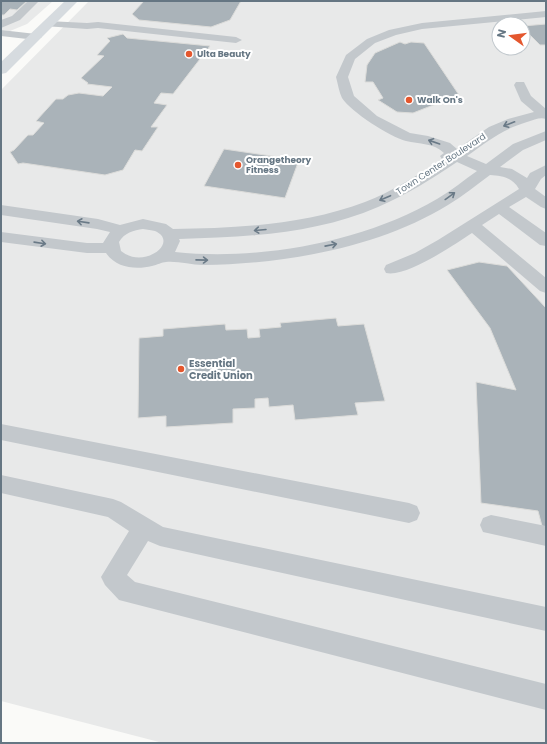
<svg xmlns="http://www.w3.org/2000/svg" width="547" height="744" font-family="Poppins,sans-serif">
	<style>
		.built { fill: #e8e9e9; fill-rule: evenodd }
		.building { fill: #aab3b9; stroke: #dcdcda }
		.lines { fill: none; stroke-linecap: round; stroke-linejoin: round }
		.minor { fill: #c3c8cc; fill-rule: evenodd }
		.major { fill: #d6dbdf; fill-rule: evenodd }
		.oneway { stroke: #6a7a87 }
		.poi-dot { fill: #e4572e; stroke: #fff; stroke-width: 1.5 }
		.labels { text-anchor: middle; stroke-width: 4; stroke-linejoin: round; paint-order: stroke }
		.far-poi-label { font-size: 9px; font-weight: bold; fill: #657683; stroke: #fff; text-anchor: start }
		.far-street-label { font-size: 9px; fill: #657683; stroke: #fff }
		.poi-label { font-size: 10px; font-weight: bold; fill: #657683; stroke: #fff; text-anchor: start }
	</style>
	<rect width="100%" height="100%" fill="#fafaf8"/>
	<g class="built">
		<polygon points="1,1 53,1 27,24 10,31 1,30"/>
		<path d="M89 1H546V743H163L1 701V90ZM499 24H523V48H499Z"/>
	</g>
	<g class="building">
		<polygon points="1,1 27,1 17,10 10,9 4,15 1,15"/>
		<polygon points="144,1 241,1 230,20 211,27 139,20 132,14"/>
		<polygon points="546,24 546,45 540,45 523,28 523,26"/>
		<polygon points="123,34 127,38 210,46 173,94 161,93 154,103 167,105 151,127 158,127 142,151 135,150 123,170 105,175 23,163 18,164 10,152 14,150 28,135 33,135 44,123 36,121 56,99 63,99 68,95 79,93 103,96 112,87 87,84 88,83 81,78 104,56 97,55 110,41 107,38"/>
		<polygon points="400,42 405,44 411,42 424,43 459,95 413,113 397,112 378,100 383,98 373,82 365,82 367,65 375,53"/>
		<polygon points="224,149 299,160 285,198 204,186"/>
		<polygon points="479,262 507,266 546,308 546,527 542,526 538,511 481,503 476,382 516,390 490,328 447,270"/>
		<polygon points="336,318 338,326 364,324 385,401 355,403 358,415 295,420 293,405 269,407 268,398 255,399 255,408 233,409 233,423 166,427 166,416 138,418 139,338 163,336 163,329 225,324 226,330 247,329 248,338 260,337 259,329 281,327 280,323"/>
	</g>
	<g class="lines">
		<g class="minor">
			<polygon points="28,1 39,1 20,20 1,28 1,20 12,16"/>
			<path d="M546 11V17L422 29 396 35 375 43 355 59 348 77 354 96 377 116 410 133 428 136 450 143 457 149 489 127 508 119 534 112 521 101 514 85 516 82H524L531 96 546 109V119C540 117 534 120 527 122 501 130 488 141 467 156L486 164 513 144 546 131V140L523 150 500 167 512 169 527 178 530 173 546 165V175L541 179 535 189 546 197V209L541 207 526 197 509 207 546 233V246L540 245 499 214 482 225 546 278V293L540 291 472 233C455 244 406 278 386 273L384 269 386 265 415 253 438 240 519 189C512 177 502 176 490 175 476 185 463 196 448 205 378 248 284 264 203 265 191 265 178 261 166 262 162 262 157 265 152 266 136 270 116 268 106 253H87L1 242V232L87 243H103L110 232 97 229 1 215V205L98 219 120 225 143 219 166 224 173 229C238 228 304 225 365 202 393 191 418 175 442 159L440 156 444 153C434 143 419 144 406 141 390 137 351 112 342 98 339 92 338 84 336 77L346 55 367 39 389 30 422 23ZM457 162 477 171C464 180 451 191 437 199 364 242 259 261 175 252L180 241 179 239C246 237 316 234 378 207 406 195 432 179 457 162ZM143 229C147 230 152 230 155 231 180 242 144 270 121 251L119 242C124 233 134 230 143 229Z"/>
			<polygon points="48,21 87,23 98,22 236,37 242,40 236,43 98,28 87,29 44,26 43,24 44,22"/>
			<polygon points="1,30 36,34 42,37 36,40 1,36"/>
			<polygon points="1,424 409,503 417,506 420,513 417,520 409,523 1,440"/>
			<polygon points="1,475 113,499 121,502 163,527 546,607 546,631 160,546 148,541 127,575 135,582 546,684 546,710 119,600 105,585 101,577 129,531 108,517 1,493"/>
			<polygon points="491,515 546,526 546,546 483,532 480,525 483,518"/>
		</g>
		<polygon class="major" points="65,1 78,1 6,73 1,74 1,62"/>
	</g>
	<defs><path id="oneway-shaft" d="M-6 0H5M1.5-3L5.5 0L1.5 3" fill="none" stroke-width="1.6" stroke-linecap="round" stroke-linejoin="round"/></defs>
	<g class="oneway">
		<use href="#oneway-shaft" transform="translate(509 124) rotate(159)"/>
		<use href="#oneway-shaft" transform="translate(434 142) rotate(-161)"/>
		<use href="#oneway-shaft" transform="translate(450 196) rotate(-36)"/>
		<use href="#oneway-shaft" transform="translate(385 198) rotate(157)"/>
		<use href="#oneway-shaft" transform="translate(83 222) rotate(-172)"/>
		<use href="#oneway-shaft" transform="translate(260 230) rotate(175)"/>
		<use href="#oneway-shaft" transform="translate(40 243) rotate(8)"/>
		<use href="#oneway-shaft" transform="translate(331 245) rotate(-11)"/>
		<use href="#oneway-shaft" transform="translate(202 260) rotate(1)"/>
	</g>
	<g class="poi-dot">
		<circle cx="189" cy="54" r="4"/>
		<circle cx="409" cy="100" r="4"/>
		<circle cx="238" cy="165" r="4"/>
		<circle cx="181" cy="369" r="4"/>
	</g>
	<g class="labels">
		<g class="far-poi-label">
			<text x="197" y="57">Ulta Beauty</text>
			<text x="417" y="103">Walk On's</text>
			<text x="246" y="163">Orangetheory<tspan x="246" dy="10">Fitness</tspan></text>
		</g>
		<g class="far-street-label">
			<text transform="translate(441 164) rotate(-33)" y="3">Town Center Boulevard</text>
		</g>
		<g class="poi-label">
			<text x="189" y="367">Essential<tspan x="189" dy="12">Credit Union</tspan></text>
		</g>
	</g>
	<rect width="547" height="744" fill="none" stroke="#657683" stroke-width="4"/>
	<g transform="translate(511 36) rotate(284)"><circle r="19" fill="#ffffff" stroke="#c1c8cd"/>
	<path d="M0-3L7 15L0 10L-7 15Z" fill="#e4572e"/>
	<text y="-6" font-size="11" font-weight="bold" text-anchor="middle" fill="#657683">N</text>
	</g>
</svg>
